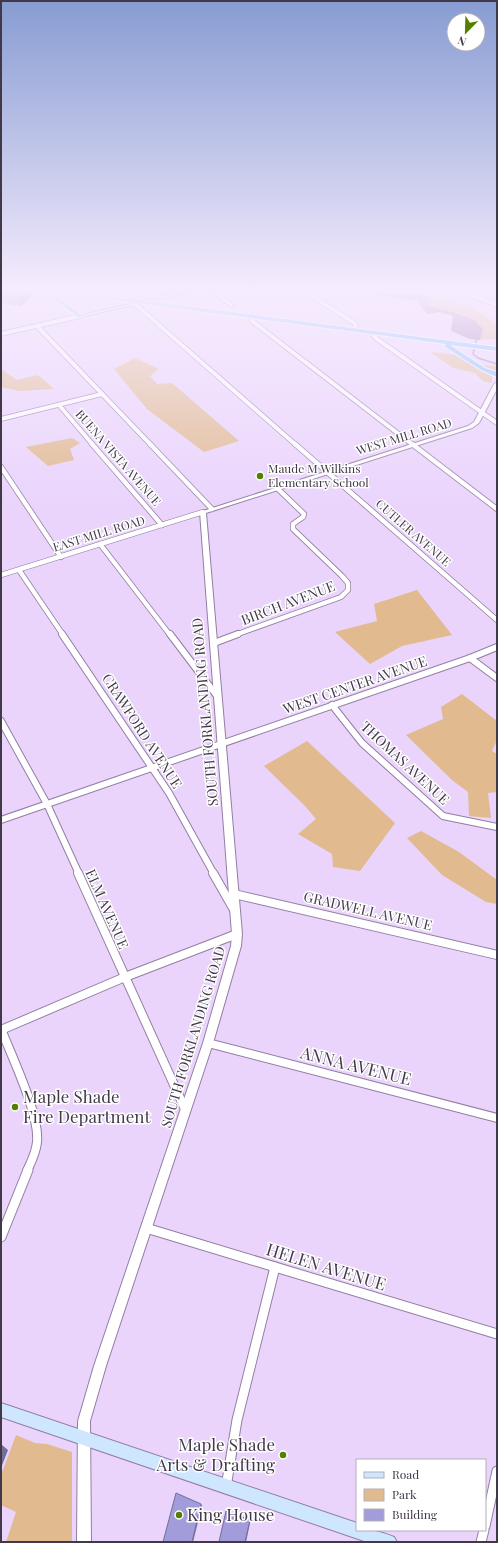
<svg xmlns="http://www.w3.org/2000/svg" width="498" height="1543" font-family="'Playfair Display',serif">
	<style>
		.green { fill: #e1ba90 }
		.water { fill: #9778b0 }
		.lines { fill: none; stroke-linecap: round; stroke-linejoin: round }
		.stream { stroke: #9778b0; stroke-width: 1.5 }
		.minor-far4-casing { stroke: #927ea3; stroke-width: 5.5 }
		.minor-far3-casing { stroke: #927ea3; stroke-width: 6 }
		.minor-far2-casing { stroke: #927ea3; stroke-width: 8 }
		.minor-far1-casing { stroke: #927ea3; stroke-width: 10 }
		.minor-casing { stroke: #927ea3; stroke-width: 11 }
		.tertiary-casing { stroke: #927ea3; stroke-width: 2 }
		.secondary-casing { stroke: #927ea3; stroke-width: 2 }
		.trunk-casing { stroke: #fff; stroke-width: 2 }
		.minor-far4 { stroke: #fff; stroke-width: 4 }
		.minor-far3 { stroke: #fff; stroke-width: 4.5 }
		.minor-far2 { stroke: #fff; stroke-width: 6 }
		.minor-far1 { stroke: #fff; stroke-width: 8 }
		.minor { stroke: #fff; stroke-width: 9 }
		.tertiary { fill: #fff; fill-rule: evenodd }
		.secondary { fill: #cee7ff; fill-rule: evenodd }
		.trunk { fill: #7ec0fe; fill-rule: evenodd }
		.wall { fill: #8c86bb }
		.shaded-wall { fill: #726d99 }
		.building { fill: #a39cda; stroke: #726d99 }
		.poi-dot { fill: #557f02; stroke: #fff; stroke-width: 1.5 }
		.labels { text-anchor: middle; stroke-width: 3; stroke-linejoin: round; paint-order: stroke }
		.far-street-label { font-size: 12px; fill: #413848; stroke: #fff }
		.far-poi-label { font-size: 12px; fill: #413848; stroke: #fff; text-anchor: start }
		.street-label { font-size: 14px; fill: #413848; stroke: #fff }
		.near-street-label { font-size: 17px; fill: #413848; stroke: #fff }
		.near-poi-label { font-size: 17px; fill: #413848; stroke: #fff; text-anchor: start }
	</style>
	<rect width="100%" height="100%" fill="#ead4fc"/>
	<g class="green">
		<polygon points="378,292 407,292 456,301 458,306 469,305 497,324 497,339 480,340 483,329 427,305 406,293 385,295"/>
		<polygon points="430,352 456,355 473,365 497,366 497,374 492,375 492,383 483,381 475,373 453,368"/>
		<polygon points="135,358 159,369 150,376 157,384 172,383 239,441 204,452 147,409 114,369"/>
		<polygon points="1,369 17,380 38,375 54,389 19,391 1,387"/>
		<polygon points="72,438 80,443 70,449 74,460 48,466 26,447"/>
		<polygon points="417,590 452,635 402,646 370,664 335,632 377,621 374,604"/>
		<polygon points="462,694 497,721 497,740 492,751 497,754 497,792 488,793 491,818 469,816 468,792 452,780 406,735 443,719 441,707"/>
		<polygon points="307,741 395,823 360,871 333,867 332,854 298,834 316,819 305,806 264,766"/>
		<polygon points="421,831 459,852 497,880 497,904 486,902 442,875 407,838"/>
		<polygon points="16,1435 35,1443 47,1444 72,1452 72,1542 6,1542 16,1512 1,1505 1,1475"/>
	</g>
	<path class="water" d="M374 292C378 292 382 294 386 295 402 296 421 289 434 301L428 305 473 319 483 329 480 340 470 339 451 331 453 316 439 312 427 314 417 301 382 296Z"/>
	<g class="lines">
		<g class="stream">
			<polyline points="445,311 454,313"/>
			<polyline points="477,337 473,354 478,358 497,364"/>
		</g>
		<g class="minor-far4-casing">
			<g id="minor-far4">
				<polyline points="305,292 353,322 356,325 355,328"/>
				<polyline points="462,292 497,305"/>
				<polyline points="481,298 488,292"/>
				<polyline points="135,304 296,445"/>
				<polyline points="251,316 252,321 413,445"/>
				<polyline points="37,326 151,445"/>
				<polyline points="374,333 374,336 377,339 497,423"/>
				<polyline points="1,334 80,316"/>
				<polyline points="59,405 93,445"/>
				<polyline points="1,419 102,394"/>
			</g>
		</g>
		<g class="minor-far3-casing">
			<g id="minor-far3">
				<polyline points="92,444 162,525"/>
				<polyline points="150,444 212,509"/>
				<polyline points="295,444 497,620"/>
				<polyline points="412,444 497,509"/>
				<polyline points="1,467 61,557"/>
				<polyline points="100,544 170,635"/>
				<polyline points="19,570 63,635"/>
				<polyline points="1,575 203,512"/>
				<polyline points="235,635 341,597 348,590 348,583 342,576 293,529 293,524 303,517 304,514 277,488"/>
			</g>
		</g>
		<g class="minor-far2-casing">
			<g id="minor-far2">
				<polyline points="62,634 169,793 214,874"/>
				<polyline points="170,634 217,696"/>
				<polyline points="214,643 238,634"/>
				<polyline points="470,658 497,678"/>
				<polyline points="332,705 362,743 443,816 497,827"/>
				<polyline points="1,721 47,804 79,874"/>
				<polyline points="1,820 470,658 497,647"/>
			</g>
		</g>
		<g class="minor-far1-casing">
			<g id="minor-far1">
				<polyline points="78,873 185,1109"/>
				<polyline points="213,873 233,908"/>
				<polyline points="234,894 497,955"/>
				<path d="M1 1029C12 1057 40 1115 37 1142 36 1153 31 1162 27 1171"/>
				<polyline points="1,1030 125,977 237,934"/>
				<polyline points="208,1043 497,1118"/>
			</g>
		</g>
		<g class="minor-casing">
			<g id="minor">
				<polyline points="146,1228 497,1334"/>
				<polyline points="1,1237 28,1170"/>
				<polyline points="226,1487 237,1420 275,1267"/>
				<polyline points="485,1526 497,1471"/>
				<polyline points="481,1542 484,1530"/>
			</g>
		</g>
		<g class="tertiary-casing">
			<g id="tertiary">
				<polygon points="184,292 190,292 80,317 78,316"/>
				<polygon points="212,292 216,292 235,306 231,307"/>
				<polygon points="497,382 497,389 479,423 472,428 206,513 242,934 241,946 213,1043 106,1366 90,1421 91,1542 77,1542 78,1421 94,1366 203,1043 231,946 232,934 200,512 468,426 474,422 494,384"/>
			</g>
		</g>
		<g class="secondary-casing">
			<path id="secondary" d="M1 1403 357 1523V1530C371 1530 381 1531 394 1537L397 1542H367L1 1417Z"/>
		</g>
		<g class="trunk-casing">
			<g id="trunk">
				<polygon points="45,292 51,292 83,316 78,317"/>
				<polygon points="66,292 80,292 497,347 497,351 450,345 485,368 497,372 497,377 481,370 445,347 444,346 446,344 69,294"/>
			</g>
		</g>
		<use href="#minor-far4" class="minor-far4"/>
		<use href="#minor-far3" class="minor-far3"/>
		<use href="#minor-far2" class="minor-far2"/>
		<use href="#minor-far1" class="minor-far1"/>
		<use href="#minor" class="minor"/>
		<use href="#tertiary" class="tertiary"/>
		<use href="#secondary" class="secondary"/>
		<use href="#trunk" class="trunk"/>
	</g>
	<polygon class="wall" points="1,292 33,295 21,306 2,303 1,297"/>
	<g class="shaded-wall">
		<polygon points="24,292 32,292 33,295 21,306 19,295"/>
		<polygon points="2,1445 8,1450 1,1468 1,1448"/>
		<polygon points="201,1504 202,1506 193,1542 192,1542"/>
		<polygon points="250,1520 250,1523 246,1542 245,1542"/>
	</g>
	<g class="building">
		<polygon points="1,292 24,292 19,295 1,293"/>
		<polygon points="176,1493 201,1504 192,1542 163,1542"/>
		<polygon points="226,1511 250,1520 245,1542 219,1542"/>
	</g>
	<linearGradient id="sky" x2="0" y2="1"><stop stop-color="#879cd2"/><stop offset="0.57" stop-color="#f6ecfe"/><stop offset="1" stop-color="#f6ecfe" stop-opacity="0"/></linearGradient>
	<rect width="498" height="508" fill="url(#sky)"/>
	<g class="poi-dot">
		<circle cx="260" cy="476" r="4"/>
		<circle cx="15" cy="1107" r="4"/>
		<circle cx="283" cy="1455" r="4"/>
		<circle cx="179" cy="1515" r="4"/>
	</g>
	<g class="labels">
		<g class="far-street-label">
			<text transform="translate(404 437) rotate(-17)" y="4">WEST MILL ROAD</text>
			<text transform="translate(118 458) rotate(49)" y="4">BUENA VISTA AVENUE</text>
			<text transform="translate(413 533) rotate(41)" y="4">CUTLER AVENUE</text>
			<text transform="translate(99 534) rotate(-17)" y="4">EAST MILL ROAD</text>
		</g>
		<g class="far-poi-label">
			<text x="268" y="473">Maude M Wilkins<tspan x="268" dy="14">Elementary School</tspan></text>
		</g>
		<g class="street-label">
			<text transform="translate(288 603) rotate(-21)" y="5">BIRCH AVENUE</text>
			<text transform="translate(355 685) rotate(-19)" y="5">WEST CENTER AVENUE</text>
			<text transform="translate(205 712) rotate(-95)" y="5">SOUTH FORKLANDING ROAD</text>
			<text transform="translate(142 731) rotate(57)" y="5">CRAWFORD AVENUE</text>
			<text transform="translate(405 763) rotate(43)" y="5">THOMAS AVENUE</text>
			<text transform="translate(107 909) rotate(66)" y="5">ELM AVENUE</text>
			<text transform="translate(368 911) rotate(13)" y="5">GRADWELL AVENUE</text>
			<text transform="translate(193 1037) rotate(-73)" y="5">SOUTH FORKLANDING ROAD</text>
		</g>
		<g class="near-street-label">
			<text transform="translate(356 1066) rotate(14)" y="6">ANNA AVENUE</text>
			<text transform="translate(326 1267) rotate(17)" y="6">HELEN AVENUE</text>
		</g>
		<g class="near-poi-label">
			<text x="23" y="1103">Maple Shade<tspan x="23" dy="20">Fire Department</tspan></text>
			<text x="275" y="1451" text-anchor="end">Maple Shade<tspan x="275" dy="20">Arts &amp; Drafting</tspan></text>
			<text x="187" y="1521">King House</text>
		</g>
	</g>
	<rect width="498" height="1543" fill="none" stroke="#413848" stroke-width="4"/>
	<rect x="356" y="1459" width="130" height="72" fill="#ffffff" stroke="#b3afb6"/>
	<rect x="364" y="1472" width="20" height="6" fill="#cee7ff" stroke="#b3afb6"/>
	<text x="392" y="1479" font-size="12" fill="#413848">Road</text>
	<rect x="364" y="1489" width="20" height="12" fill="#e1ba90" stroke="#b3afb6"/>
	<text x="392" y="1499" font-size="12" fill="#413848">Park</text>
	<rect x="364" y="1509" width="20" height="12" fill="#a39cda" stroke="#b3afb6"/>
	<text x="392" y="1519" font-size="12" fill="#413848">Building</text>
	<g transform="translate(466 32) rotate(203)"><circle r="19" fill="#ffffff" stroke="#b3afb6"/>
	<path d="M0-3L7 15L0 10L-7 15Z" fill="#557f02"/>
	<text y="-6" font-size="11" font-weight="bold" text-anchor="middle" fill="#413848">N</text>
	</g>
</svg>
